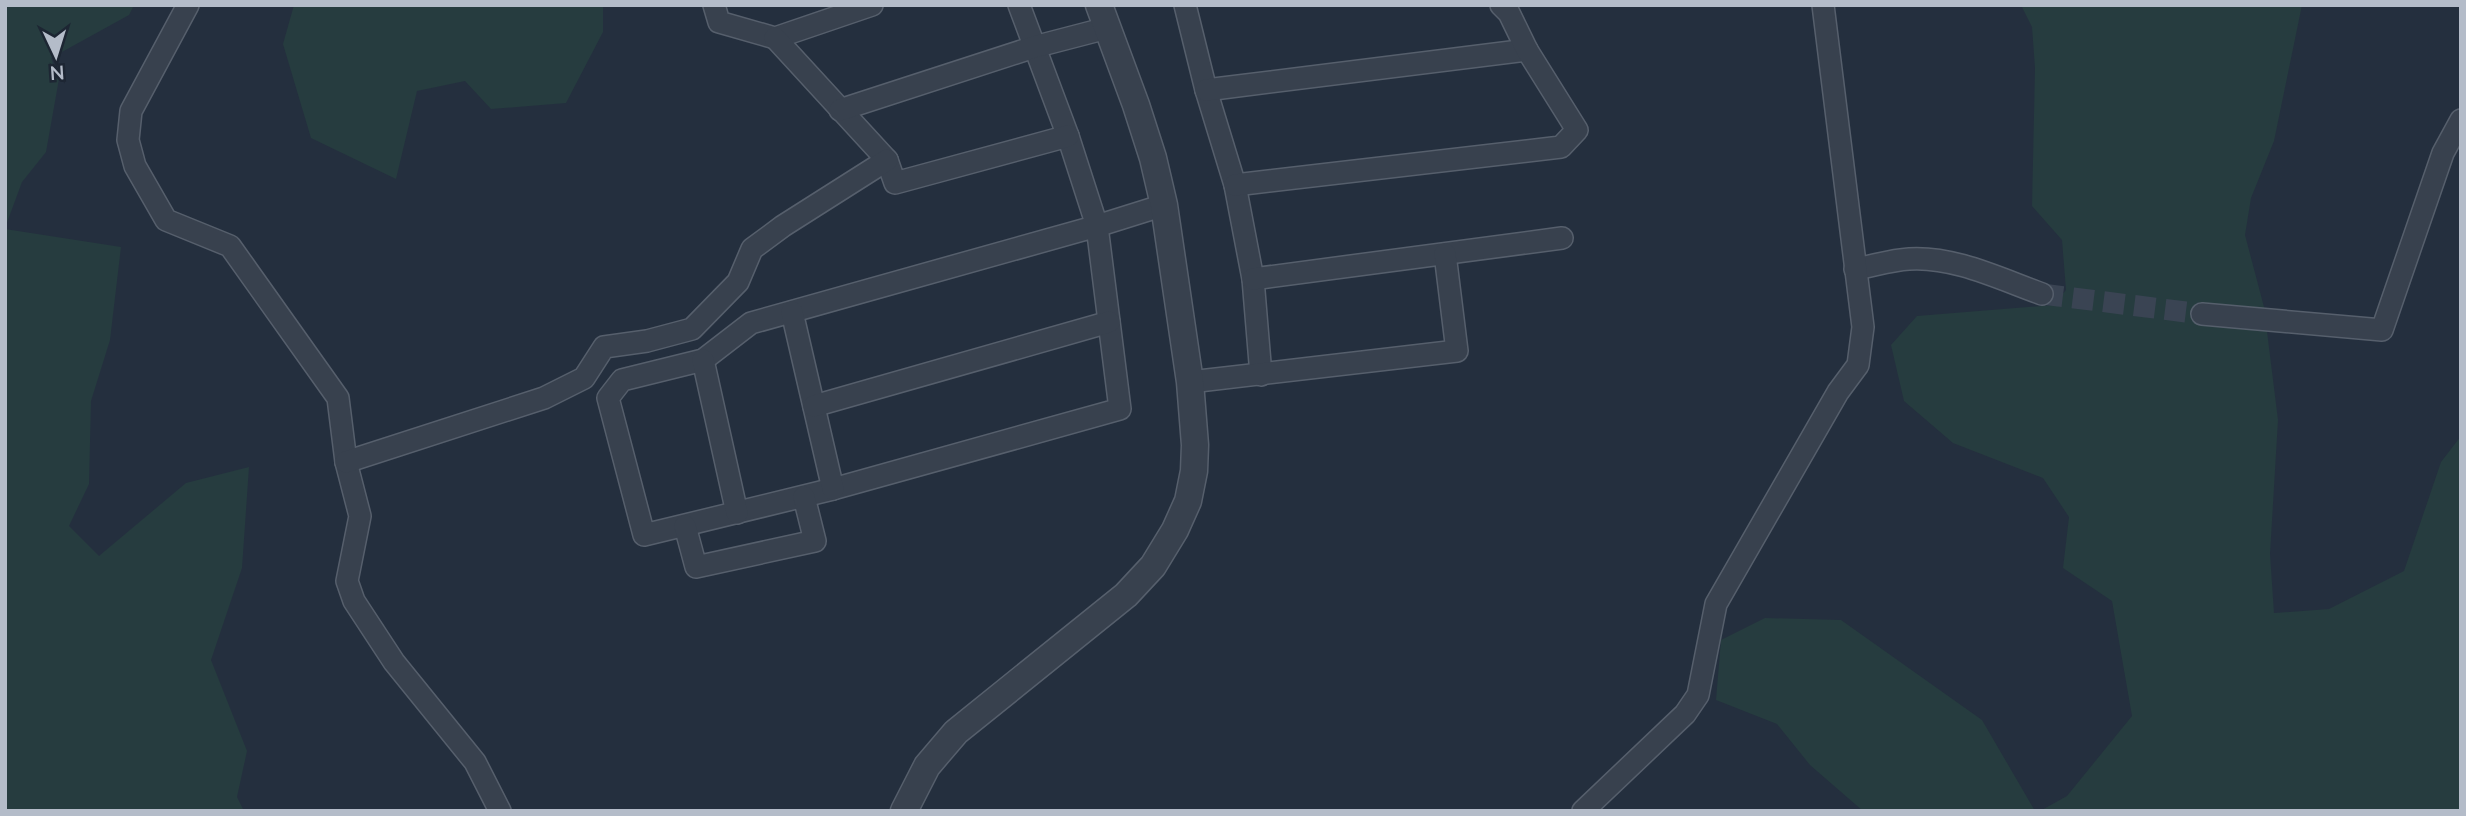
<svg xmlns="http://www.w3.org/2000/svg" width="2466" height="816" font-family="Lato,sans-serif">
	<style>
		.green { fill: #263c3f }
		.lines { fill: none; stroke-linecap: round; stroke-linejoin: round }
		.minor-tunnel { stroke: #3a4453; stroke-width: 21; stroke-dasharray: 21 10; stroke-linecap: butt }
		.minor-casing { stroke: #565f6c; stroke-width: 24 }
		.tertiary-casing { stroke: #565f6c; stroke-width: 29 }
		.minor { stroke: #38414e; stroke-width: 21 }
		.tertiary { stroke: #38414e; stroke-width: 26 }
	</style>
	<rect width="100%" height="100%" fill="#242f3e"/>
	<g class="green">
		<polygon points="5,5 134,5 129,15 51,58 59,79 46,152 22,182 5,228"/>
		<polygon points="294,5 603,5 603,32 566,103 491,109 465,81 417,91 396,179 311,138 283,44"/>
		<polygon points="2021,5 2302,5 2274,141 2251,198 2245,235 2264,307 2278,420 2270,554 2274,613 2329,609 2404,571 2441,462 2461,436 2461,811 2040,811 2067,796 2132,716 2112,601 2063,568 2069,517 2043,478 1953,443 1904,401 1891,345 1917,316 2053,305 2066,290 2062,240 2032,206 2035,68 2032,27"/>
		<polygon points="5,229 121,247 110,340 91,401 89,484 69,526 99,556 186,483 249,467 242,568 211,660 247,751 237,797 244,811 5,811"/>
		<polygon points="1765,618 1841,620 1982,720 2035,811 1863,811 1810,765 1777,724 1716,700 1721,640"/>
	</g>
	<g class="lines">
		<polyline class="minor-tunnel" points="2042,294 2202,314"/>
		<g class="minor-casing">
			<g id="minor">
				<polyline points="188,5 131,111 128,140 135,166 166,220 230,246 338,398 346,462 360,516 347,581 354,601 394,662 475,762 500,811"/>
				<polyline points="714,5 719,22 775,38 872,5"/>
				<polyline points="1019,5 1068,136 1097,226 1120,409 833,489 644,535 608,398 622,380 703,360 751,323 1097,226 1164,205"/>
				<polyline points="1185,5 1206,90 1235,185 1253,279 1261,375"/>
				<polyline points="775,38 887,160 895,183 1068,136"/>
				<polyline points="1206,90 1527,50"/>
				<polyline points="840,110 1034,47 1107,28"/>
				<polyline points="1235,185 1561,147 1577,130 1527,50 1509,13 1501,5"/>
				<path d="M1855 269C1873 266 1891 260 1909 259 1954 256 2000 279 2042 294"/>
				<polyline points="1253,279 1562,238"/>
				<polyline points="792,312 833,489"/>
				<polyline points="2202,314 2382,330 2443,153 2461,120"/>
				<polyline points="703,360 737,513"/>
				<polyline points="1190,382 1457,351 1445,254"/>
				<polyline points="814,406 1109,322"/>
				<polyline points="346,462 544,398 584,378 604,347 647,341 692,329 738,282 752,249 783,226 887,160"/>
				<polyline points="685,526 696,567 815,541 804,497"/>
				<polyline points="1583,811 1685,714 1698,695 1716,604 1838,392 1858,365 1863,327 1823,5"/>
			</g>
		</g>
		<g class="tertiary-casing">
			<polyline id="tertiary" points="904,811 927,766 956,732 1126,595 1153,566 1175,530 1188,501 1194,471 1195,445 1190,382 1164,205 1153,158 1136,105 1099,5"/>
		</g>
		<use href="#minor" class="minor"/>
		<use href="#tertiary" class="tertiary"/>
	</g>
	<rect width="2466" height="816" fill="none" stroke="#b4bcc9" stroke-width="14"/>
	<g transform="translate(56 56) rotate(176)" stroke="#1d2633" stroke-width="5" paint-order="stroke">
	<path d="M0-5L12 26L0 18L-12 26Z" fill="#b4bcc9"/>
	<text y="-10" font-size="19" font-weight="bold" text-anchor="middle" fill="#b4bcc9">N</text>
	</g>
</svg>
